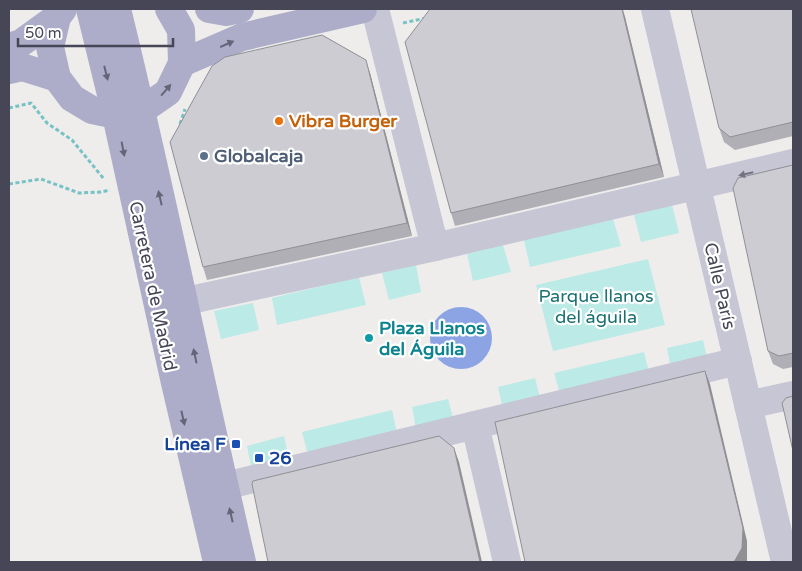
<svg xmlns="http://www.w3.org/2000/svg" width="802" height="571" font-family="'Varela Round',sans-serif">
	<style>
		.green { fill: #bceae6 }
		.water { fill: #8ca4e4 }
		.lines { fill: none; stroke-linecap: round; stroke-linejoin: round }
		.path { stroke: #77c2c5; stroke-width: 3; stroke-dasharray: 4 2.5; stroke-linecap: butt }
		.minor { stroke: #c6c6d5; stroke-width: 28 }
		.major { stroke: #adadc9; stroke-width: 28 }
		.wall { fill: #b0afb5 }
		.shaded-wall { fill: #908f94 }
		.building { fill: #cdccd3; stroke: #908f94 }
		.oneway { fill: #656579 }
		.oneway2 { fill: #737383 }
		.food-dot { fill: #e8710a; stroke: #fff; stroke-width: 2 }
		.service-dot { fill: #5c6f8a; stroke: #fff; stroke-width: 2 }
		.culture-dot { fill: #0f9aa8; stroke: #fff; stroke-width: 2 }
		.transit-dot { fill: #1a4fb4; stroke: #fff; stroke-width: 2 }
		.labels { text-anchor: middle; stroke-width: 4.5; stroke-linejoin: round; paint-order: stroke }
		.food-label { font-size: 18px; font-weight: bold; fill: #c56008; stroke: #fff; text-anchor: start }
		.service-label { font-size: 18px; font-weight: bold; fill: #4e5e75; stroke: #fff; text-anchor: start }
		.street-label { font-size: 18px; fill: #464657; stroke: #fff }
		.park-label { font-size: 18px; fill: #1d7072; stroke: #fff }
		.culture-label { font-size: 18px; font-weight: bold; fill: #0d838f; stroke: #fff; text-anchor: start }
		.transit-label { font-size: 18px; font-weight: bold; fill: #164399; stroke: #fff; text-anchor: end }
	</style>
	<rect width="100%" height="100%" fill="#eeedec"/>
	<g class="green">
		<polygon points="672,205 679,233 641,242 634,215"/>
		<polygon points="613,219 621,246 530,267 524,240"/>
		<polygon points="503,245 511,272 473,281 467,254"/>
		<polygon points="648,259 665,325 553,351 536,285"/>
		<polygon points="416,265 421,292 389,300 382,273"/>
		<polygon points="359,277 366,305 277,325 272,298"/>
		<polygon points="253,303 259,330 221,339 214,311"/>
		<polygon points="703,340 709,366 672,375 667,348"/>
		<polygon points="644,352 651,380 562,400 554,373"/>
		<polygon points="535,378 542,405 504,414 498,387"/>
		<polygon points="448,399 455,425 417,434 412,407"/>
		<polygon points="392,410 398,438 309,459 302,432"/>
		<polygon points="284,436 290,464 252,472 247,446"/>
	</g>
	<circle class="water" cx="461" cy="338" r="31"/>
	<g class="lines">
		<g class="path">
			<polyline points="403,23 426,18"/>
			<polyline points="9,108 31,103 47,123 72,140 104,179"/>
			<polyline points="180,124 185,109"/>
			<polyline points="9,184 41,179 79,193 101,192 110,190"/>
		</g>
		<g class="minor">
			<polyline points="375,9 435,247"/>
			<polyline points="655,9 785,562"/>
			<polyline points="195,299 435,247 793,163"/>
			<polyline points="748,405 793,395"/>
			<polyline points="475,425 507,562"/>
			<polyline points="237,483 738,361"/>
		</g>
		<g class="major">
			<polyline points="63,9 57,17 50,47 57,78 72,98 92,110 116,115 142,110 168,92 182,63 181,30 169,9"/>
			<polyline points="90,9 116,115 175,383 217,562"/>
			<path d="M117 9C162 192 199 378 242 562"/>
			<polyline points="209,9 226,12 240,9"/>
			<polyline points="9,47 21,43 57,17"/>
			<polyline points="182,63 242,37 363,9"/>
			<polyline points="9,70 22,67 57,78"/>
		</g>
	</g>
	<g class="wall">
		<polygon points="430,9 623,9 625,17 664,177 455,226 451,213"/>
		<polygon points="793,9 793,136 735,150 724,142 719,128"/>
		<polygon points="370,73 412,236 207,280 203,267"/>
		<polygon points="793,165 793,367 783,369 773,364 768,351"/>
	</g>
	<g class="shaded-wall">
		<polygon points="622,9 625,17 664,177 659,164"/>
		<polygon points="366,60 370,73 412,236 407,223"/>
		<polygon points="705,371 710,384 747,541 747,562 734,562"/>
		<polygon points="454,448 459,462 482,562 480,562"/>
	</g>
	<g class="building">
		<polygon points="430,9 622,9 659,164 451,213 405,42"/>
		<polygon points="691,9 793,9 793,122 730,137 719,128"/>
		<polygon points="322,35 366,60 407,223 203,267 170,142 212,66 225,57"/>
		<polygon points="793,165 793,353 779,356 768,351 733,188 738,178"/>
		<polygon points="705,371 743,528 742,548 734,562 525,562 495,422"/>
		<polygon points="793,396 793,451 782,403 786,398"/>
		<polygon points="439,436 454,448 480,562 268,562 252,484 253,481"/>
	</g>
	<defs><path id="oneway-solid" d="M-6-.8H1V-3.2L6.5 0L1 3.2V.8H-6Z" transform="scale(1.25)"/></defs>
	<g class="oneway">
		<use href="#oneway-solid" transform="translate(227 44) rotate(-24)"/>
		<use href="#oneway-solid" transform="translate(106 73) rotate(76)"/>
		<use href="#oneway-solid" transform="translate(166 90) rotate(-49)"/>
		<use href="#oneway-solid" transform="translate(123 149) rotate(79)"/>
		<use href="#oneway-solid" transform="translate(160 198) rotate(-103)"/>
		<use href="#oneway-solid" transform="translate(195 356) rotate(-102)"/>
		<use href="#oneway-solid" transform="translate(183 418) rotate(77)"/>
		<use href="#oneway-solid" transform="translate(231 515) rotate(-103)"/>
	</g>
	<use class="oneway2" href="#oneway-solid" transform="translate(746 174) rotate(167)"/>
	<circle class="food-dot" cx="279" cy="121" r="5"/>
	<circle class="service-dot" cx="204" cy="156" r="5"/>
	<circle class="culture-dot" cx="369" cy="338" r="5"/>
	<g class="transit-dot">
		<rect x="231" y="439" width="10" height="10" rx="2.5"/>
		<rect x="254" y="453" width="10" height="10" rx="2.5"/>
	</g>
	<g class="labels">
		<g class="food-label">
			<text x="289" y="127">Vibra Burger</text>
		</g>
		<g class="service-label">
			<text x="214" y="162">Globalcaja</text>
		</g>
		<g class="street-label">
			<text transform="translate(153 286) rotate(78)" y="6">Carretera de Madrid</text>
			<text transform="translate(720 286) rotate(77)" y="6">Calle París</text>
		</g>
		<g class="park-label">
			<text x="596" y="302">Parque llanos<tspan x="596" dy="21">del águila</tspan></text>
		</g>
		<g class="culture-label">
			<text x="379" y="334">Plaza Llanos<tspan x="379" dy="21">del Águila</tspan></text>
		</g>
		<g class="transit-label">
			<text x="226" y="450">Línea F</text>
			<text x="269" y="464" text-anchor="start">26</text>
		</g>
	</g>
	<rect width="802" height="571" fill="none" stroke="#464657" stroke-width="20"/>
	<path d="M18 38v8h155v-8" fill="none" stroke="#464657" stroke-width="2.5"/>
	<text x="25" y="38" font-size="15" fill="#464657" stroke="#ffffff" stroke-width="4" paint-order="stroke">50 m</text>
</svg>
